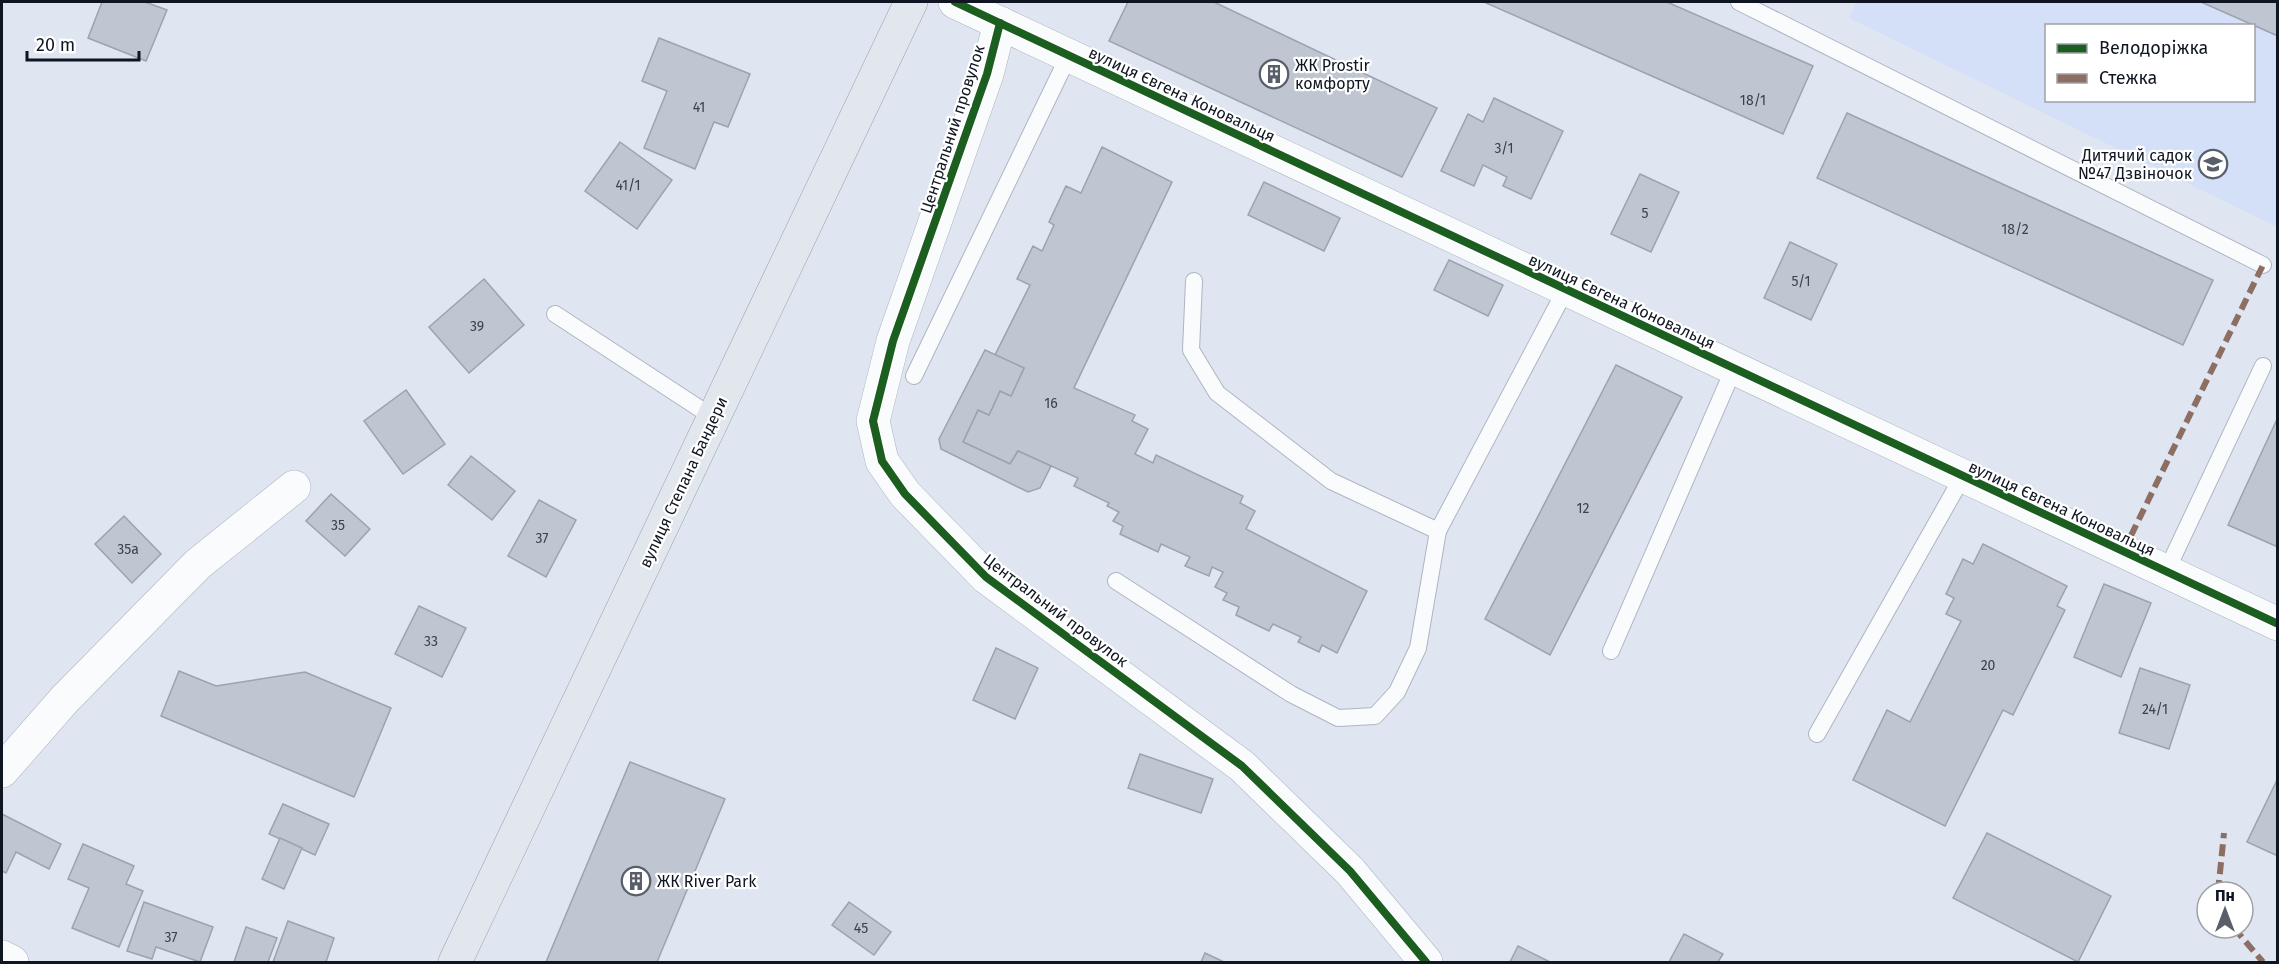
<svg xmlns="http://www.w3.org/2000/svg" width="2279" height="964" font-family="'Fira Sans',sans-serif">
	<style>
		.built { fill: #d3e0f8; fill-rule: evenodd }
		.building { fill: #bfc6d1; stroke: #9da3ae; stroke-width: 1.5 }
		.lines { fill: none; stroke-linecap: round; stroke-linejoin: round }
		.service-casing { stroke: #aeb5c0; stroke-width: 18 }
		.minor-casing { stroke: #aeb5c0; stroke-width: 34 }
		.primary-casing { stroke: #98a1b0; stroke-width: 34 }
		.service { stroke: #fafbfd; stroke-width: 16 }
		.minor { stroke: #fafbfd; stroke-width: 33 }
		.primary { stroke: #e2e6ed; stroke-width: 33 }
		.quiet { stroke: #8d6e63; stroke-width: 6; stroke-dasharray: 12 6; stroke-linecap: butt }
		.cycleway-casing { stroke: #fff; stroke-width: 11 }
		.cycleway { stroke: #1b5e20; stroke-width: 8 }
		.labels { text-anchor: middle; stroke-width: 4.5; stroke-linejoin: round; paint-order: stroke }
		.number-label { font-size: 14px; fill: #3b414d }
		.poi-label { font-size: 16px; fill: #0f1521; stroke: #fff; text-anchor: start }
		.street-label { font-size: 16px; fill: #0f1521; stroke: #fff }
	</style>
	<rect width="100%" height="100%" fill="#e0e6f1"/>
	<path class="built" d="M1856 2H2277V227L1849 18ZM2046 26H2254V100H2046Z"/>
	<g class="building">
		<polygon points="102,2 145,2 167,10 146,61 88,38"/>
		<polygon points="1128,2 1214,2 1437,108 1402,177 1109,41"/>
		<polygon points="1484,2 1667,2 1813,66 1783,134"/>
		<polygon points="2201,2 2278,2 2278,36"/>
		<polygon points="659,38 750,74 728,127 714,122 695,169 644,148 667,91 642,81"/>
		<polygon points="1494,98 1563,131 1531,199 1503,186 1507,177 1483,165 1474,186 1441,171 1468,114 1483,122"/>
		<polygon points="1847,113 2213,280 2183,345 1817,178"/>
		<polygon points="620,142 672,180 637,229 585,191"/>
		<polygon points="1102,147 1172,182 1074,388 1135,415 1132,421 1148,429 1135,454 1153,463 1156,455 1243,496 1240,503 1255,511 1246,529 1367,591 1337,653 1322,645 1319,652 1298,642 1301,637 1273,624 1269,631 1236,615 1239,607 1223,600 1227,593 1215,587 1223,572 1212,567 1209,576 1185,566 1190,557 1161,544 1158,552 1120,534 1123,526 1113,521 1119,512 1107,506 1109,503 1074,486 1078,478 1018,451 1010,464 963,442 978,410 989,415 1000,391 1011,396 1024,368 995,355 1030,285 1017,279 1033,246 1042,251 1054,225 1049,222 1066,186 1081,193"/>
		<polygon points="1640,174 1679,192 1651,252 1611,234"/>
		<polygon points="1264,182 1340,218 1324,251 1248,215"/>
		<polygon points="1790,242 1837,264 1811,320 1764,298"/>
		<polygon points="1449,260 1503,285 1488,316 1434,290"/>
		<polygon points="484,279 524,325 469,373 429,327"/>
		<polygon points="985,350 1024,368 1011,396 1000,391 989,415 978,410 963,442 1010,464 1018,451 1051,466 1040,488 1028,492 941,449 939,439"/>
		<polygon points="1616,365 1682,397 1550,655 1485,619"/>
		<polygon points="406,390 445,444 403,474 364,421"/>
		<polygon points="2278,417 2278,547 2228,525"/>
		<polygon points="471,456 515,491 492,520 448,485"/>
		<polygon points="331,494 370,529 345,556 306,521"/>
		<polygon points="539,500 576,520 546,577 508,556"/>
		<polygon points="124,516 161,554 132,583 95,544"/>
		<polygon points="1983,544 2067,586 2057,606 2065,610 2013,715 2003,710 1945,826 1853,780 1887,710 1910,722 1961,621 1946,614 1954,598 1946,594 1963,559 1973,564"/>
		<polygon points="2104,584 2151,603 2121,677 2074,657"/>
		<polygon points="419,606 466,628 442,677 395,654"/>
		<polygon points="996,648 1038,668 1015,719 973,700"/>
		<polygon points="2140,668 2190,685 2169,749 2119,733"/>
		<polygon points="179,671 216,686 305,672 391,708 354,797 161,716"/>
		<polygon points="1140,754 1213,779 1201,813 1128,788"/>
		<polygon points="630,762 725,799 657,962 546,962"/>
		<polygon points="2278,778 2278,856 2247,842"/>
		<polygon points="283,804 329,824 315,855 269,834"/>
		<polygon points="2,814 61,844 49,869 16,852 6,873 2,871"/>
		<polygon points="1987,833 2111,896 2078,962 1953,898"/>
		<polygon points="280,838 302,848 284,889 262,879"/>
		<polygon points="83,844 134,866 126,884 143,891 119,947 72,928 89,888 68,879"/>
		<polygon points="144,902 213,927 200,962 156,947 152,959 127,951"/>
		<polygon points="849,902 891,932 874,955 832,925"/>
		<polygon points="288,921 334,938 326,962 273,962"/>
		<polygon points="246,927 277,938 268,962 234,962"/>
		<polygon points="1684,934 1723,954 1718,962 1669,962"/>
		<polygon points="1518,946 1548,961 1547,962 1510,962"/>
		<polygon points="1205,953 1224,962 1201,962"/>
	</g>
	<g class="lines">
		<g class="service-casing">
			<g id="service">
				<polyline points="1739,2 2263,265"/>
				<polyline points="1194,281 1191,350 1217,393 1331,481 1438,531 1566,289"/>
				<polyline points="555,314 714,418"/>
				<polyline points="914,376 1069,55"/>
				<polyline points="2166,572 2263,366"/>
				<polyline points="1116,581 1291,694 1338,718 1375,716 1397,692 1418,648 1438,531"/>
				<polyline points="1611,651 1734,368"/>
				<polyline points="1817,734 1963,476"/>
			</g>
		</g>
		<g class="minor-casing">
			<g id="minor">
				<polyline points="955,2 2278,624"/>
				<polyline points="1000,23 987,74 893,341 873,421 882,461 905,494 986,577 1242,766 1350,871 1426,962"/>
				<polyline points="2,771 65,699 198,564 294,487"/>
				<polyline points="2,957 12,962"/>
			</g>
		</g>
		<g class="primary-casing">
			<polyline id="primary" points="455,962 911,2"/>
		</g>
		<use href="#service" class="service"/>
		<use href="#minor" class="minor"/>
		<use href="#primary" class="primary"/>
		<g class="quiet">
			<polyline points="2123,552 2263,265"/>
			<polyline points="2218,892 2224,833"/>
			<polyline points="2234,928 2263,962"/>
		</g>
		<g class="cycleway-casing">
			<g id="cycleway">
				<polyline points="955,2 2278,624"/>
				<polyline points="1000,23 987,74 893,341 873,421 882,461 905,494 986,577 1242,766 1350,871 1426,962"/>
			</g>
		</g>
		<use href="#cycleway" class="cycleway"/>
	</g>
	<defs>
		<g id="building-ring" transform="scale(1.5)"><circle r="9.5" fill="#fff" stroke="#585e6a" stroke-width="1.5"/><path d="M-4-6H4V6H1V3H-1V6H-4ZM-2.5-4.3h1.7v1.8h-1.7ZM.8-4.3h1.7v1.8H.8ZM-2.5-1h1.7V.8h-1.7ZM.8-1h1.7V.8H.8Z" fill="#585e6a"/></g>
		<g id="school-ring" transform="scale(1.5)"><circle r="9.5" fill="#fff" stroke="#585e6a" stroke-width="1.5"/><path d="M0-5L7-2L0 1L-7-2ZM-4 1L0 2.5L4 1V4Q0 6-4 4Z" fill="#585e6a"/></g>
	</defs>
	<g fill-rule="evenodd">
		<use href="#building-ring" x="1274" y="74"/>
		<use href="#school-ring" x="2213" y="164"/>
		<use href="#building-ring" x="636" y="881"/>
	</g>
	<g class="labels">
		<g class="number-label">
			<text x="1753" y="105">18/1</text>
			<text x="699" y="112">41</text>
			<text x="1504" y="153">3/1</text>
			<text x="628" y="190">41/1</text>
			<text x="1645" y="218">5</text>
			<text x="2015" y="234">18/2</text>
			<text x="1801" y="286">5/1</text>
			<text x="477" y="331">39</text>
			<text x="1051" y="408">16</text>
			<text x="1583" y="513">12</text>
			<text x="338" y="530">35</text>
			<text x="542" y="543">37</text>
			<text x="128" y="554">35а</text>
			<text x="431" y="646">33</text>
			<text x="1988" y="670">20</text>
			<text x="2155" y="714">24/1</text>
			<text x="861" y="933">45</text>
			<text x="171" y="942">37</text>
		</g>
		<g class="poi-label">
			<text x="1295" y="71">ЖК Prostir<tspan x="1295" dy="18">комфорту</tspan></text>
			<text x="2192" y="161" text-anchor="end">Дитячий садок<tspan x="2192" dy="18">№47 Дзвіночок</tspan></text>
			<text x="657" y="887">ЖК River Park</text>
		</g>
		<g class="street-label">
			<text transform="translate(1182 94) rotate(25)" y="6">вулиця Євгена Коновальця</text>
			<text transform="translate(952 129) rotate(-72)" y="6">Центральний провулок</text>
			<text transform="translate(1622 301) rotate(25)" y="6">вулиця Євгена Коновальця</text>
			<text transform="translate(683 482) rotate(-65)" y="6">вулиця Степана Бандери</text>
			<text transform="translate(2062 508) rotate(25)" y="6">вулиця Євгена Коновальця</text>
			<text transform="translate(1056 610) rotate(37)" y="6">Центральний провулок</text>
		</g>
	</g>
	<rect width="2279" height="964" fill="none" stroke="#0f1521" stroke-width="6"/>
	<rect x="2045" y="24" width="210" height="78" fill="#ffffff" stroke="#9fa1a6" stroke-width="1.5"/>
	<rect x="2057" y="44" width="30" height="9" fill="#1b5e20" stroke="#9fa1a6" stroke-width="1.5"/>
	<text x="2099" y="54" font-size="18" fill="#0f1521">Велодоріжка</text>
	<rect x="2057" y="74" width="30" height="9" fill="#8d6e63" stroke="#9fa1a6" stroke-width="1.5"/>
	<text x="2099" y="84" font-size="18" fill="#0f1521">Стежка</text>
	<g transform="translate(2225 910)"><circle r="28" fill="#ffffff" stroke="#9fa1a6" stroke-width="1.5"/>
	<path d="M0-4.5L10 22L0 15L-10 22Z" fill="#585e6a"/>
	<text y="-9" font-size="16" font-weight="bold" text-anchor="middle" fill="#0f1521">Пн</text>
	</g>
	<path d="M27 51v9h112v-9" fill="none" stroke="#0f1521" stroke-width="3"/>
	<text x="36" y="51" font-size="18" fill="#0f1521" stroke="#ffffff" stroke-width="4.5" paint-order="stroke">20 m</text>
</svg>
